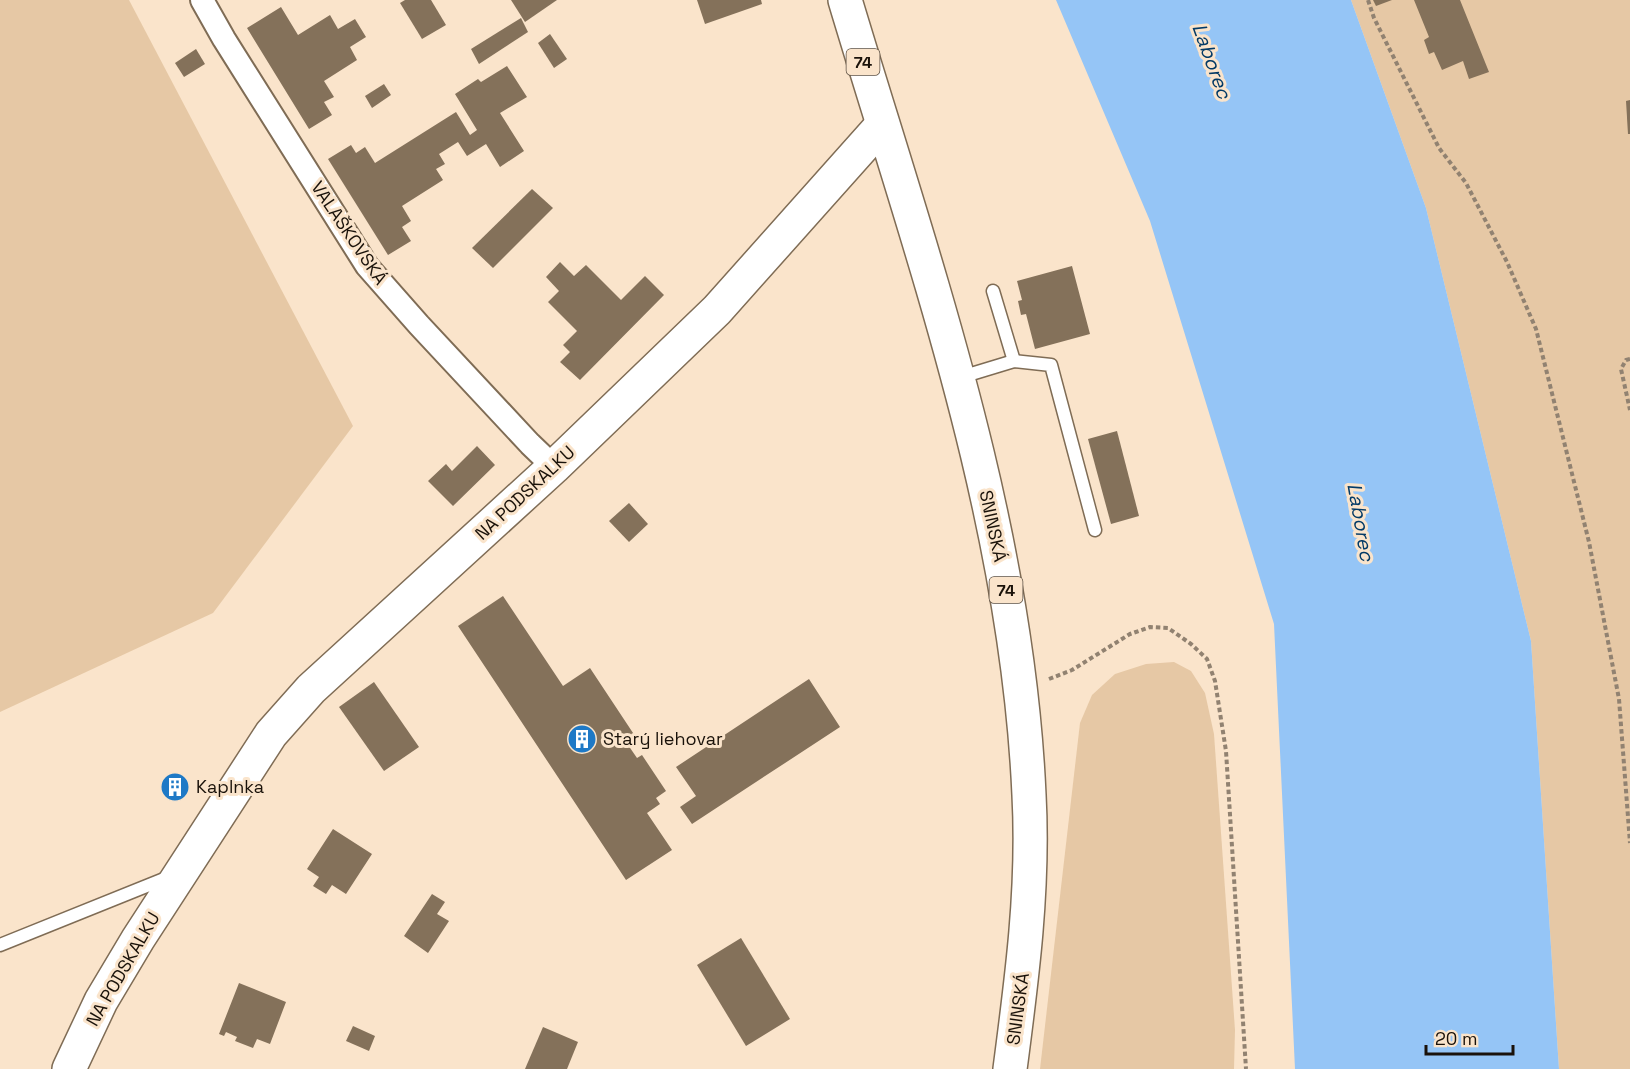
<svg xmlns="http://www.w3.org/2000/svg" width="1630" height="1069" font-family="'Space Grotesk',sans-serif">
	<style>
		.green { fill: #e6c8a5 }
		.water { fill: #95c5f6 }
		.building { fill: #84715a }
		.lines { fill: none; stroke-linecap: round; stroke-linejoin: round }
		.lane-casing { stroke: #7f6c55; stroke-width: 15 }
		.street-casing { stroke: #7f6c55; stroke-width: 26 }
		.secondary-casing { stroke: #7f6c55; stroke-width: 36 }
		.primary-casing { stroke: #7f6c55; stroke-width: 36 }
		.path { stroke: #918271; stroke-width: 4; stroke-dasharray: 4.5 3; stroke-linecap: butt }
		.lane { stroke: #fff; stroke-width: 12 }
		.street { stroke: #fff; stroke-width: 22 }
		.secondary { stroke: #fff; stroke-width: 33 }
		.primary { stroke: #fff; stroke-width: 33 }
		.labels { text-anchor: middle; stroke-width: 6; stroke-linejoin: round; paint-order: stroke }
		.shield { fill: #fae4cb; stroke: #5d5144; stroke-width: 1.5 }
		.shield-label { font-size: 16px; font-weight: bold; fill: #1a120a }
		.street-label { font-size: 18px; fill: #1a120a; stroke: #fae4cb }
		.poi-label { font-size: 18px; fill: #1a120a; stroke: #fae4cb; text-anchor: start }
		.water-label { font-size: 20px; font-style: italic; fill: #033a66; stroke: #fae4cb }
	</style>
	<rect width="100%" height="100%" fill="#fae4cb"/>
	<g class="green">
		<polygon points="0,0 129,0 353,426 213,613 0,712"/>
		<polygon points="1351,0 1630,0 1630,1069 1559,1069 1531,641 1426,208"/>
		<polygon points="1174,662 1191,671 1205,693 1214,734 1235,1030 1234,1069 1040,1069 1080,723 1092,695 1115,674 1146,664"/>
	</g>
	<polygon class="water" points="1056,0 1351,0 1426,208 1531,641 1559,1069 1295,1069 1274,624 1150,221"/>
	<g class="building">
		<polygon points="405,0 431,0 446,25 422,39 400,3"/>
		<polygon points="511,0 557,0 525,22"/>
		<polygon points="697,0 761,0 762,4 705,24"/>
		<polygon points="1373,0 1392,0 1376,6"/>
		<polygon points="1414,0 1460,0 1489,72 1469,79 1463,61 1442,70 1434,52 1429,54 1424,40 1429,37"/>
		<polygon points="281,7 298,35 330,15 338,29 355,19 366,37 350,47 357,60 324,81 334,97 324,102 332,115 309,129 247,28"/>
		<polygon points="521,18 528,32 479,64 471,49"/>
		<polygon points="550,34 567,59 554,68 538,43"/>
		<polygon points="196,49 205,64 184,77 175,63"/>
		<polygon points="507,66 527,97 500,113 524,151 500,167 486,144 467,156 458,142 439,154 445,164 436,169 443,180 402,206 411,221 402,227 411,241 388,255 328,159 351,145 356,153 365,147 375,163 456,112 470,135 477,130 455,94 478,79 481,82"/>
		<polygon points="384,84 391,95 372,108 365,96"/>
		<polygon points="1630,100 1630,134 1628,134 1626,101"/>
		<polygon points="532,189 553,208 493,268 472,248"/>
		<polygon points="560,262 574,276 586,265 621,300 645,276 664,295 580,380 560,362 570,352 563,345 577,331 548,302 559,291 546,277"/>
		<polygon points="1072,266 1090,334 1035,349 1026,314 1021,315 1018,301 1022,300 1017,281"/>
		<polygon points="1117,431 1139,516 1111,524 1088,439"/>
		<polygon points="477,446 495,465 453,506 428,481 446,464 452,471"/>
		<polygon points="629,503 648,524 629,542 609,521"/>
		<polygon points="503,596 563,686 590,668 635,736 626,742 637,758 642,755 666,791 656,798 660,804 647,813 672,850 626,880 458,626"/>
		<polygon points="809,679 840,727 692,824 680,807 696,796 676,767"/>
		<polygon points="374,682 419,747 384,771 339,707"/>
		<circle cx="175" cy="787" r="9"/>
		<polygon points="333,829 372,854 346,894 332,885 326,894 313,886 319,877 307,869"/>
		<polygon points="432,894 445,902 437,914 449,921 428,953 404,936"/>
		<polygon points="741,938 790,1019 746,1046 697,965"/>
		<polygon points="239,983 286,1002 270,1044 257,1039 253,1048 235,1041 237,1037 226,1032 224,1036 219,1034"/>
		<polygon points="353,1026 375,1036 369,1051 346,1041"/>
		<polygon points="543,1027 578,1042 567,1069 525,1069"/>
	</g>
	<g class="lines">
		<g class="lane-casing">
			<g id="lane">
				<polyline points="993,291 1014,361"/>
				<polyline points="958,378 1014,361 1051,365 1095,530"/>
				<polyline points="0,945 169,877"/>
			</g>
		</g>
		<g class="street-casing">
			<polyline id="street" points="202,0 224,39 367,266 419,325 530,444 554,467"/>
		</g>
		<g class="secondary-casing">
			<polyline id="secondary" points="69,1069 101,1001 138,939 271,734 311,689 554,467 717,310 882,125"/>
		</g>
		<g class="primary-casing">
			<path id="primary" d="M845 0C923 260 1017 521 1029 795 1034 887 1022 978 1010 1069"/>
		</g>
		<g class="path">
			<polyline points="1368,0 1374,18 1439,148 1466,183 1507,262 1536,329 1589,542 1619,699 1630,843"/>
			<polyline points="1630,359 1626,360 1621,369 1630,410"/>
			<polyline points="1049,679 1072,670 1130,634 1150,627 1168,628 1191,644 1207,659 1215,681 1226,751 1246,1069"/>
		</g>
		<use href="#lane" class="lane"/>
		<use href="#street" class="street"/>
		<use href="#secondary" class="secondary"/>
		<use href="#primary" class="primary"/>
	</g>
	<defs>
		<g id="building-disc" transform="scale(1.5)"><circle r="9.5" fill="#1e79c6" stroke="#fae4cb"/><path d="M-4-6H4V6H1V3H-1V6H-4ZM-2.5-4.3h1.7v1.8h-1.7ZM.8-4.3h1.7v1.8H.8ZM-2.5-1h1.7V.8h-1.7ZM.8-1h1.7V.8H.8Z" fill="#fff"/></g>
	</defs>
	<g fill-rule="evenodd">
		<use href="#building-disc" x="582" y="739"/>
		<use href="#building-disc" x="175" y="787"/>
	</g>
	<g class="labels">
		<g class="shield">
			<rect x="846.5" y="49" width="33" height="26" rx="4.5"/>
			<rect x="989.5" y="577" width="33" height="26" rx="4.5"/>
		</g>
		<g class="shield-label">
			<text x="863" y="68">74</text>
			<text x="1006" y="596">74</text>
		</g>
		<g class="street-label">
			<text transform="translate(349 233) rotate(56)" y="6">VALAŠKOVSKÁ</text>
			<text transform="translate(525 493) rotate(-43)" y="6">NA PODSKALKU</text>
			<text transform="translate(993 526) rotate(78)" y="6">SNINSKÁ</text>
			<text transform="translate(123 969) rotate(-60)" y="6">NA PODSKALKU</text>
			<text transform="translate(1018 1009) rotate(-82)" y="6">SNINSKÁ</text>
		</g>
		<g class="poi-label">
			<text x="603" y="745">Starý liehovar</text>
			<text x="196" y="793">Kaplnka</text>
		</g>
		<g class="water-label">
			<text transform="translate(1212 61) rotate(70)" y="7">Laborec</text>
			<text transform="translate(1361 522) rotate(80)" y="7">Laborec</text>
		</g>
	</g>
	<path d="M1426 1045v9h87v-9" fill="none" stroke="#1a120a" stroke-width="3"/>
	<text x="1435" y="1045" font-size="18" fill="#1a120a" stroke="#fae4cb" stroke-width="4.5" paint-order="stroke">20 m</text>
</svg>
